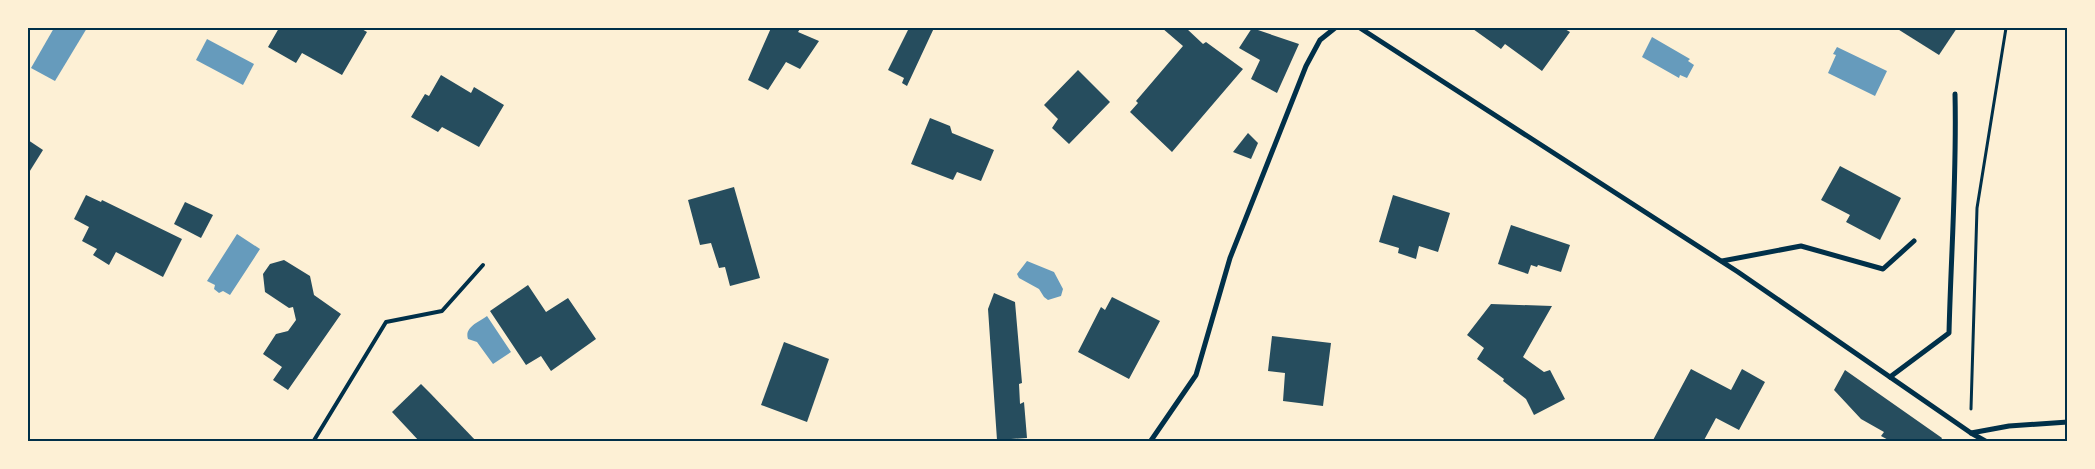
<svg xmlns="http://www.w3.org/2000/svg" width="2095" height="469" font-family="'PT Sans Narrow',sans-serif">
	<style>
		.water { fill: #669bbc }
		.building { fill: #264d5e }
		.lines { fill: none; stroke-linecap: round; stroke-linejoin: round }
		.path { stroke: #003049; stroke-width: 3 }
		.service { stroke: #003049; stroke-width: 4 }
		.minor { stroke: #003049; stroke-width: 5 }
		.neatline { fill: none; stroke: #003049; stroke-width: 2 }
	</style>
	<rect width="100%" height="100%" fill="#fdf0d5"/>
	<g class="water">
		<polygon points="54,28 87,28 55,81 31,68"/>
		<polygon points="1652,37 1690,59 1688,61 1694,65 1687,78 1680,75 1679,78 1642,57"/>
		<polygon points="207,39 254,64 243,85 196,60"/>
		<polygon points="1837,47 1887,71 1875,96 1828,73 1836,55 1833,54"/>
		<polygon points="237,234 260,249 230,295 223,291 219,293 214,289 215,285 207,281"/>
		<polygon points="1027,261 1054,272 1063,289 1061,296 1048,300 1044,297 1039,289 1019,278 1017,274"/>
		<path d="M487 316 511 352 493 364 477 342 468 339C464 327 479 322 487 316Z"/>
	</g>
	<g class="building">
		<polygon points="279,28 360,28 367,32 342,75 302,53 296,63 268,47"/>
		<polygon points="771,28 797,28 800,29 798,32 819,41 800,69 786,62 768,90 748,80"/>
		<polygon points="909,28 934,28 907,86 902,83 904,78 888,70"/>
		<polygon points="1162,28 1186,28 1203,44 1206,42 1243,69 1172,152 1130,112 1138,103 1136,101 1183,46"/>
		<polygon points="1252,28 1299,44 1277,93 1251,79 1260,60 1239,48"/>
		<polygon points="1474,28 1563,28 1570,32 1542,71 1505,44 1501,49 1473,29"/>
		<polygon points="1896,28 1957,28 1939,55"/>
		<polygon points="1078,70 1110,102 1069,144 1052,128 1058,119 1044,105"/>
		<polygon points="441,75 471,93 474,87 504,105 479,147 442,127 438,132 411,117 425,94 429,96"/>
		<polygon points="930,118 950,126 952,133 994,150 981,181 957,172 953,180 911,164"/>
		<polygon points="1248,133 1258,143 1251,159 1233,152"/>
		<polygon points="28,140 43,150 28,174"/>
		<polygon points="1840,166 1901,198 1880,240 1846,222 1850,215 1821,200"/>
		<polygon points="734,187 760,278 730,286 725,267 719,268 711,243 700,245 688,200"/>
		<polygon points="86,195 101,202 102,200 182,239 163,277 116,252 109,265 93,255 97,249 82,241 89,227 74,219"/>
		<polygon points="1393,195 1450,213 1438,252 1419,246 1416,259 1398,253 1399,248 1379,242"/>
		<polygon points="185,202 213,215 201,238 174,224"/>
		<polygon points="1511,225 1570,245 1561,272 1538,265 1537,267 1531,265 1528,274 1498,264"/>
		<polygon points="284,260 310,276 314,295 341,314 288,390 273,380 282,367 263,354 276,334 288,331 296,320 293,307 289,308 265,292 263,274 270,264"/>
		<polygon points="528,285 546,312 568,298 596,339 551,371 541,356 526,365 490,311"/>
		<polygon points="994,293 1015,302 1022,383 1019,384 1020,404 1024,402 1027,438 997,440 988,309"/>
		<polygon points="1112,297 1160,321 1129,379 1078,352 1101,307 1105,310"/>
		<polygon points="1491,304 1552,306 1523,357 1544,372 1550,370 1565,399 1534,415 1526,399 1503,381 1504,379 1477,359 1484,348 1467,335"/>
		<polygon points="1272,336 1331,343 1323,406 1283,401 1285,373 1268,371"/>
		<polygon points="784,342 829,359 807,422 761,405"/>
		<polygon points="1691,369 1731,390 1742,369 1765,382 1739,430 1716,418 1703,442 1652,442"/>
		<polygon points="1845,370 1942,438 1940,442 1892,442 1881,436 1884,432 1861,419 1834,390"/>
		<polygon points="421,384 430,393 477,442 420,442 392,412"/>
	</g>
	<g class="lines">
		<polyline class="path" points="1971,409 1977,208 2006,28"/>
		<polyline class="service" points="313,442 386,322 442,311 483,265"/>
		<g class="minor">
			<polyline points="1360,28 1738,272 1971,433 1987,442"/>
			<polyline points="1722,261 1801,246 1883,269 1914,241"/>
			<path d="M1890 377 1949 333C1951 253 1957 174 1955 94"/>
			<polyline points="1971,433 2009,426 2068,422"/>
			<polyline points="1150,442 1196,375 1230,258 1306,66 1320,40 1335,28"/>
		</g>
	</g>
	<rect width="2095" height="469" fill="none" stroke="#fdf0d5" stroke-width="58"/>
	<rect x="29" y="29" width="2037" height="411" class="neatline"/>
</svg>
